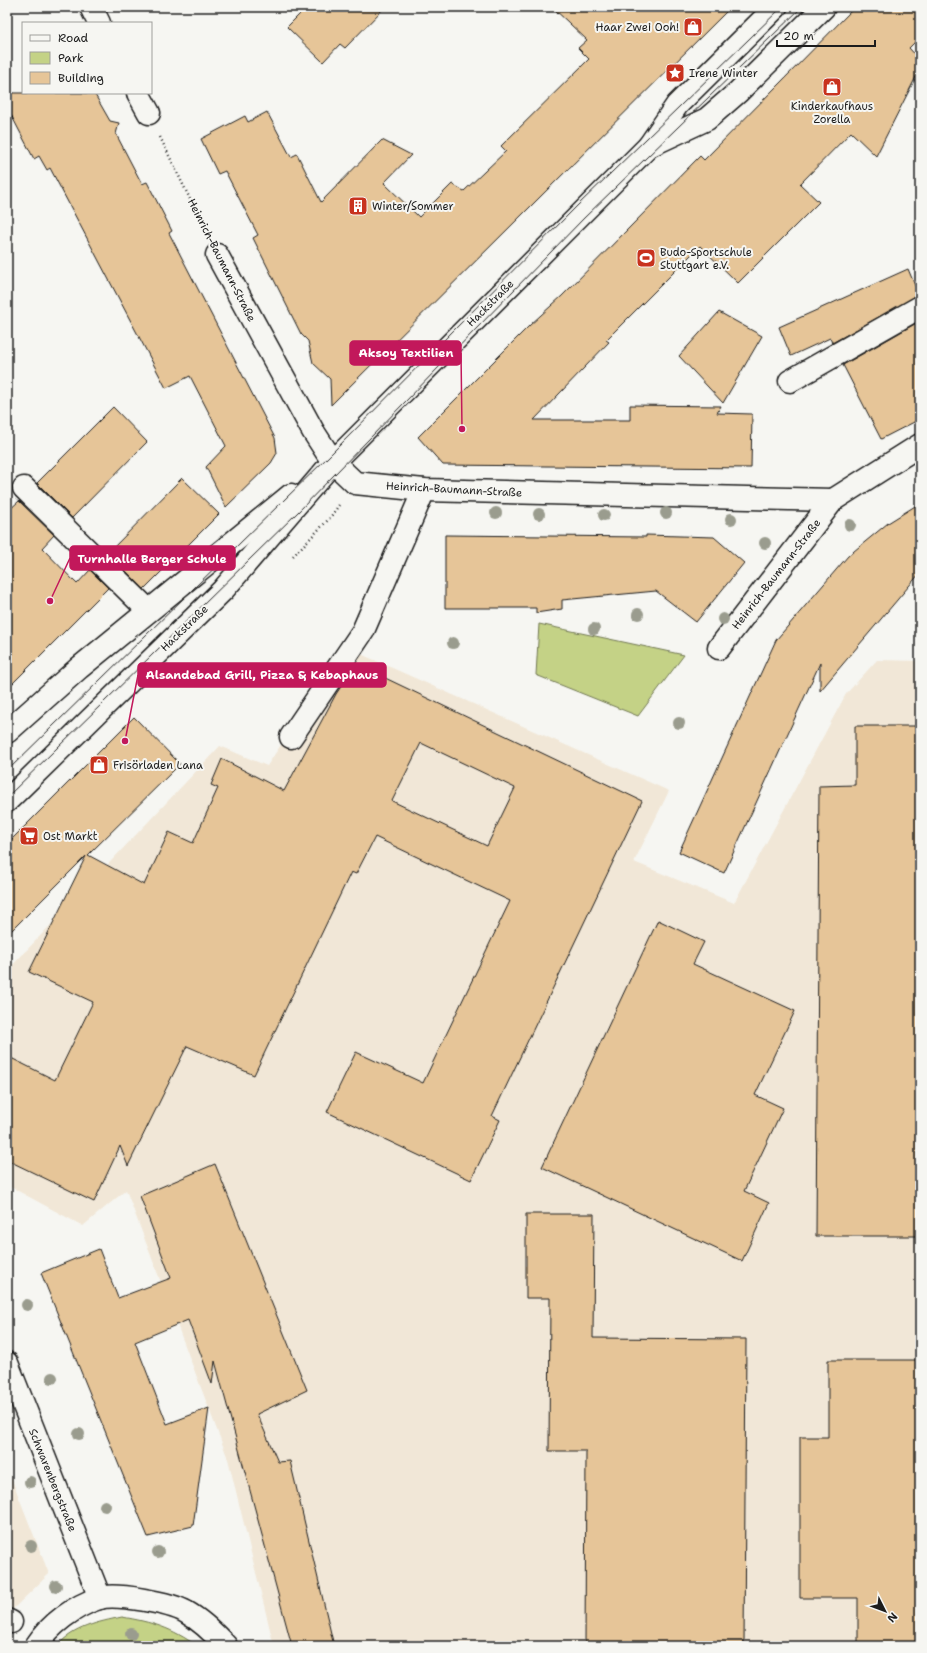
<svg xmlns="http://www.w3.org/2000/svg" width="927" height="1653" font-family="'Shantell Sans',sans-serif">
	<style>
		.built { fill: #f1e7d7 }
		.green { fill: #c4d286; stroke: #707751 }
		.building { fill: #e6c598; stroke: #1c1c1c; fill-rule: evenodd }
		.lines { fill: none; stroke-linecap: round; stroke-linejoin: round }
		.minor-casing { stroke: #1c1c1c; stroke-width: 25 }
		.major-casing { stroke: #1c1c1c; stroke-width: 25 }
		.path { stroke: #1c1c1c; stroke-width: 2.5; stroke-dasharray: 1 3; stroke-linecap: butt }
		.minor { stroke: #f6f6f2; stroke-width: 22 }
		.major { stroke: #f6f6f2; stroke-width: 22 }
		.tram { stroke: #1c1c1c; stroke-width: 1 }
		.tree { fill: #9a9c8e }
		.labels { text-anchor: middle; stroke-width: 4; stroke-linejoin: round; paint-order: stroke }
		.poi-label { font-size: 11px; fill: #1c1c1c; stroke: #f6f6f2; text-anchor: start }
		.street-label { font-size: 11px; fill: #1c1c1c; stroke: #f6f6f2 }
		.leader { fill: none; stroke: #c2185b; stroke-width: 1.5 }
		.callout-dot { fill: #c2185b; stroke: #f6f6f2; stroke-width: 1.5 }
		.callout { fill: #c2185b; stroke: #c2185b; stroke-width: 1.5 }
		.callout-label { font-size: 12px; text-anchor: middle; font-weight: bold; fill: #fff }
	</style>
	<rect width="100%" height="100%" fill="#f6f6f2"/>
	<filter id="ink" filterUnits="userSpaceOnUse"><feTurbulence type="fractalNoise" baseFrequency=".025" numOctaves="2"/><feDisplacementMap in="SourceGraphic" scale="8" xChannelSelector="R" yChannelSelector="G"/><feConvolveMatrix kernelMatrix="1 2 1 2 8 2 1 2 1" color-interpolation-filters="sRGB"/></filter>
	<g filter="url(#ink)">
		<g class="built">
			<polygon points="345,647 669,791 634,862 734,903 846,694 877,660 920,661 920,1646 274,1646 228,1459 126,1190 83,1226 7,1185 7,971 220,746 267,766"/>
			<polygon points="7,1467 49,1574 13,1609 7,1619"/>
		</g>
		<g class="green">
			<polygon points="539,624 684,655 638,716 536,675"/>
			<path d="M122 1617C152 1622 172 1628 197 1646H57C74 1627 98 1622 122 1617Z"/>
		</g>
		<g class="building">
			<polygon points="307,7 385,7 345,48 340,44 323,62 287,27"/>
			<polygon points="552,7 731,7 331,405 330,379 313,363 308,341 301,334 253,238 258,235 225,171 218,174 201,139 245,116 248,122 267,112 291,157 297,154 321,202 382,140 411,155 384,183 419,217 452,184 464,191 506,151 501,146 589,59 578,48 587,40"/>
			<polygon points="855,7 920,7 920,37 909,48 920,60 920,69 876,156 851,132 800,184 819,202 738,283 700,246 606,340 609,342 534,420 630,420 630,405 721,406 717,413 752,414 751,468 443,465 418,437 530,325 562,296 700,156 704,160"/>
			<polygon points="7,93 94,93 110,121 119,123 116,134 142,184 147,182 172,231 169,233 275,438 277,453 271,463 226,507 206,467 226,446 190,376 166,388 50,168 47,170 39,156 34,159 7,107"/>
			<polygon points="908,269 919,295 832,343 830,338 791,356 779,327"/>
			<polygon points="719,312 762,336 723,403 679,356"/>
			<polygon points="920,321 920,419 881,439 843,365"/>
			<polygon points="113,407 147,442 72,518 37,483"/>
			<polygon points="182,478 219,514 144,589 108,553"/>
			<polygon points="19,501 54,535 42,548 77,584 90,570 108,588 7,689 7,512"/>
			<polygon points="920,503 920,573 820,691 820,663 724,873 679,852 776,640 848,556 888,523"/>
			<polygon points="445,535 646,537 646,535 714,537 744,563 696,622 656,591 562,600 562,609 536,613 536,608 445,608"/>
			<path d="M356 664 642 801 492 1116 500 1120 471 1180 327 1112 356 1052 423 1083 510 901 375 837 356 874 351 872 254 1075 187 1046 128 1166 120 1146 94 1202 7 1160V1056L55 1080 93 1002 29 972 86 856 7 935V844L134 717 180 764 88 855 144 885 169 832 193 843 218 788 211 785 222 759 284 791 336 694ZM421 743 515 788 487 846 392 801Z"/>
			<polygon points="855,726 920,726 920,1236 816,1236 819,786 855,785"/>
			<polygon points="658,920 704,942 693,964 795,1011 755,1095 783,1108 744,1191 769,1203 742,1261 542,1167"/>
			<polygon points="215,1164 307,1390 257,1414 278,1462 290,1461 334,1646 292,1646 215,1361 212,1384 188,1320 135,1342 167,1424 209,1408 193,1526 148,1537 41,1273 99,1249 118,1298 171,1278 140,1196"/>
			<polygon points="526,1214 594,1214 593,1338 746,1339 744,1646 585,1646 586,1451 549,1451 550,1298 526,1298"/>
			<polygon points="828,1360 920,1360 920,1646 858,1646 858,1598 800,1598 800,1437 828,1437"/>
		</g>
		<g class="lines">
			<g class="minor-casing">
				<g id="minor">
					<polyline points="91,7 99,23"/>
					<polyline points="138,93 149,113"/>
					<polyline points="217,255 313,431 333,462 355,483 424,490 833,500"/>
					<polyline points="790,381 920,307"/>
					<polyline points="24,488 148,610"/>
					<polyline points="719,648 833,500 920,445"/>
					<polyline points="291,737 363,631 424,490"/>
					<polyline points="7,1363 100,1598"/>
					<polyline points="7,1620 11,1622"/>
					<path d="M36 1646C50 1624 75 1606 99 1598 116 1593 171 1603 186 1612 202 1621 214 1633 226 1646"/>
				</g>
			</g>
			<g class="major-casing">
				<g id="major">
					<polyline points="649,146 707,119 738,92 824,7"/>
					<polyline points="7,732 79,668 291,495"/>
					<polyline points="7,801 223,590 333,462 649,146 677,105 776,7"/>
				</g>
			</g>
			<g class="path">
				<polyline points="160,137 205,230"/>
				<polyline points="293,556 329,519 339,505"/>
			</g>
			<use href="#minor" class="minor"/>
			<use href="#major" class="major"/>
			<g class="tram">
				<polyline points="7,771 329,456 578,205 782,7"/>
				<polyline points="7,797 298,512 584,218 802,7"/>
			</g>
		</g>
		<g class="tree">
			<circle cx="496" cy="513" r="6"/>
			<circle cx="666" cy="513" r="6"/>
			<circle cx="539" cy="514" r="6"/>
			<circle cx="604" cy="515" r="6"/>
			<circle cx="731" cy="519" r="6"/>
			<circle cx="850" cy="525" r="6"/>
			<circle cx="765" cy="543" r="6"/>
			<circle cx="638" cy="614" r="6"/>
			<circle cx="723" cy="619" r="6"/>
			<circle cx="594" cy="629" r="6"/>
			<circle cx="453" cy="643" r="6"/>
			<circle cx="679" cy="723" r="6"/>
			<circle cx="27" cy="1305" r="6"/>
			<circle cx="52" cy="1378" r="6"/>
			<circle cx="79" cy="1434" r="6"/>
			<circle cx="30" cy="1482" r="6"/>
			<circle cx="105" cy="1506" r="6"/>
			<circle cx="31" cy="1546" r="6"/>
			<circle cx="158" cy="1552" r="6"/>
			<circle cx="56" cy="1586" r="6"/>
			<circle cx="131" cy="1634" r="6"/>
		</g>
	</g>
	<defs>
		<g id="shop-square" transform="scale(1)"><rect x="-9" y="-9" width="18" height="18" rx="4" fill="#c8321e" stroke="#f6f6f2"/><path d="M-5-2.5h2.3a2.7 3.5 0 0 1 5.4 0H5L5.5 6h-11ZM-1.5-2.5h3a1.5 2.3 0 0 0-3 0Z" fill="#fff"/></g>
		<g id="sight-square" transform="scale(1)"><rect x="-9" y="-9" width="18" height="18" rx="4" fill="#c8321e" stroke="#f6f6f2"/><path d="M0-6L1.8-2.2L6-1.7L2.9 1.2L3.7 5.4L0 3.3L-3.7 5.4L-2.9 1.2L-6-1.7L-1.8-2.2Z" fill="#fff"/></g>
		<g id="building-square" transform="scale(1)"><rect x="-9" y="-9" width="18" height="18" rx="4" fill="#c8321e" stroke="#f6f6f2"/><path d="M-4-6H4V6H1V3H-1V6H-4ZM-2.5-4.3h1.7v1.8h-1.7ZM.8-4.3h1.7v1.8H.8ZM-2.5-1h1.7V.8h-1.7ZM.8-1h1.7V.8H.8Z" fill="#fff"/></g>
		<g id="stadium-square" transform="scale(1)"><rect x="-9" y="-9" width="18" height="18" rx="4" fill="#c8321e" stroke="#f6f6f2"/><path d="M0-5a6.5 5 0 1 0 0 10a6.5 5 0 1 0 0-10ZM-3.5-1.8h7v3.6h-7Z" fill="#fff"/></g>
		<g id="supermarket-square" transform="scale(1)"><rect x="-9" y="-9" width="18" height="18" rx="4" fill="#c8321e" stroke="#f6f6f2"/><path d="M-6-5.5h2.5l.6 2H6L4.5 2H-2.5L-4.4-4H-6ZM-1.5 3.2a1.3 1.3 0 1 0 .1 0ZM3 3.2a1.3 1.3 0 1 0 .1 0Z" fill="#fff"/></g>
	</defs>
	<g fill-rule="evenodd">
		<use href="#shop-square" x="693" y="27"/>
		<use href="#sight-square" x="675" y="73"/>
		<use href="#shop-square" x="832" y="87"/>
		<use href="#building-square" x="358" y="206"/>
		<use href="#stadium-square" x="646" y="258"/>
		<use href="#shop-square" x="99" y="765"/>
		<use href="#supermarket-square" x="29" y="836"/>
	</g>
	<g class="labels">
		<g class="poi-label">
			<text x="679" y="31" text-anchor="end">Haar Zwei Ooh!</text>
			<text x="689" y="77">Irene Winter</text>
			<text x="832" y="110" text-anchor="middle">Kinderkaufhaus<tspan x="832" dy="13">Zorella</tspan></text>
			<text x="372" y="210">Winter/Sommer</text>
			<text x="660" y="256">Budo-Sportschule<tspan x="660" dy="13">Stuttgart e.V.</tspan></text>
			<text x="113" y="769">Frisörladen Lana</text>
			<text x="43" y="840">Ost Markt</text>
		</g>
		<g class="street-label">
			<text transform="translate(222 260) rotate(63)" y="4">Heinrich-Baumann-Straße</text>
			<text transform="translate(490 303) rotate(-45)" y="4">Hackstraße</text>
			<text transform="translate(454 489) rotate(3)" y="4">Heinrich-Baumann-Straße</text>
			<text transform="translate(776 574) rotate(-52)" y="4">Heinrich-Baumann-Straße</text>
			<text transform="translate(184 628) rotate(-44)" y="4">Hackstraße</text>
			<text transform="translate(53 1480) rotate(68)" y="4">Schwarenbergstraße</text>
		</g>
	</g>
	<path class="leader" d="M462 429L461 353M50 601L70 558M125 741L138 675"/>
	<g class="callout-dot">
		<circle cx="462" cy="429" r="4"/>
		<circle cx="50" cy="601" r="4"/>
		<circle cx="125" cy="741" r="4"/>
	</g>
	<g class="callout">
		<rect x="350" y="341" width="111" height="24" rx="4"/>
		<rect x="70" y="546" width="165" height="24" rx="4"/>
		<rect x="138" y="663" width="248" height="24" rx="4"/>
	</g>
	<g class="callout-label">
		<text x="406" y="357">Aksoy Textilien</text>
		<text x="152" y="563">Turnhalle Berger Schule</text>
		<text x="262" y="679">Alsandebad Grill, Pizza &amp; Kebaphaus</text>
	</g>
	<rect width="927" height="1653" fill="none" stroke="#f6f6f2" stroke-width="24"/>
	<rect x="12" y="12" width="903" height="1629" fill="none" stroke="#1c1c1c" stroke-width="1.5" filter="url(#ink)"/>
	<rect x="22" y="22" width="130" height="72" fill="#f6f6f2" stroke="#9f9f9c"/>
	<rect x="30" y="35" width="20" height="6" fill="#f6f6f2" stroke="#9f9f9c"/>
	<text x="58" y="42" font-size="12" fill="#1c1c1c">Road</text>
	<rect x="30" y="52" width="20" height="12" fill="#c4d286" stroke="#9f9f9c"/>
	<text x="58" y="62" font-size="12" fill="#1c1c1c">Park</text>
	<rect x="30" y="72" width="20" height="12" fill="#e6c598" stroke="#9f9f9c"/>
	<text x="58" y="82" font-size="12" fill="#1c1c1c">Building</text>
	<g transform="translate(885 1611) rotate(132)" stroke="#f6f6f2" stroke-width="3" paint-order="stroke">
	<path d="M0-3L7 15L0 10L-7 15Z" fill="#1c1c1c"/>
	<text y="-6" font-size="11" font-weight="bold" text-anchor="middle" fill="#1c1c1c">N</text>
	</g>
	<path d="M777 40v6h98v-6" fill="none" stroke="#1c1c1c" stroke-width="2"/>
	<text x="783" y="40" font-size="12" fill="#1c1c1c" stroke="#f6f6f2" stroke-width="3" paint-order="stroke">20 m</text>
</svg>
